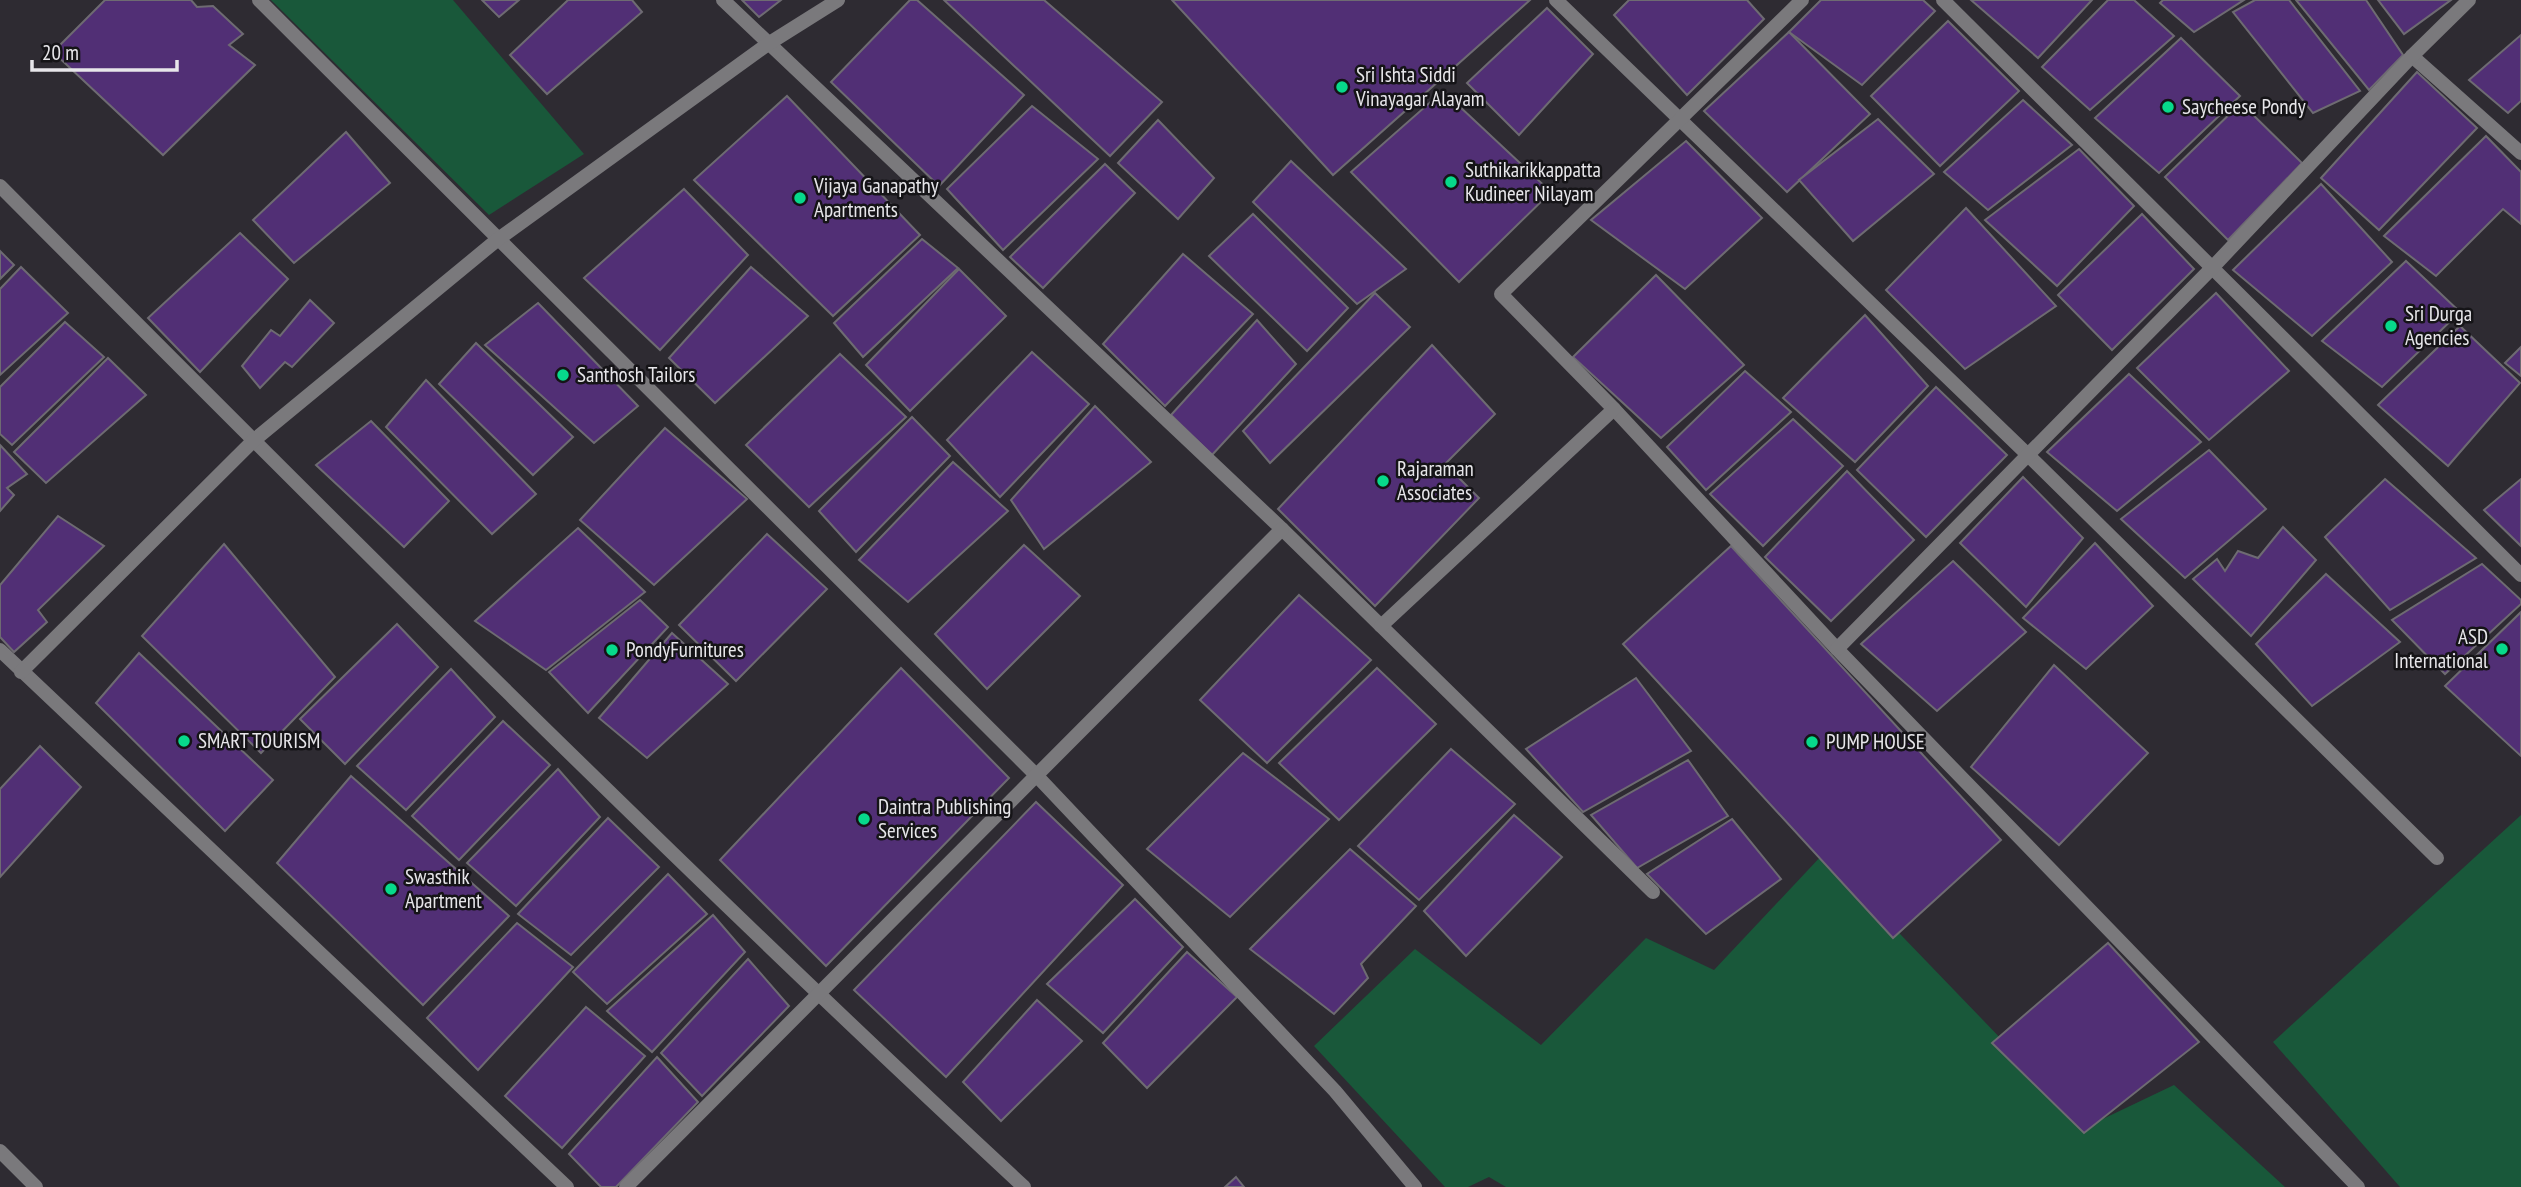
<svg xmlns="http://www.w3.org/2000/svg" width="2521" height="1187" font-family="'PT Sans Narrow',sans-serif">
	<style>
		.green { fill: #19583a }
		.building { fill: #512f75; stroke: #6e6b72; stroke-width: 2 }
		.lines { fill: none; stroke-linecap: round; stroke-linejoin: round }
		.minor { stroke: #7a797c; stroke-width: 14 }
		.poi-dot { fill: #07d98b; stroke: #151417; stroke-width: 2.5 }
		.labels { text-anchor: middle; stroke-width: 5; stroke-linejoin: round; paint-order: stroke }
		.poi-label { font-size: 21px; fill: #e7e6ea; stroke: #151417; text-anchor: start }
	</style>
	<rect width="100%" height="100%" fill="#2e2b32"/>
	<g class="green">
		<polygon points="271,0 453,0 584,154 489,215"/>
		<polygon points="2521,815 2521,1187 2400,1187 2273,1042"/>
		<polygon points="1823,854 2086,1127 2174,1085 2285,1187 1506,1187 1489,1177 1468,1187 1445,1187 1314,1046 1415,949 1541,1045 1646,938 1714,970"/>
	</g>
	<g class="building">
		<polygon points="105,0 191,0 197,7 213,6 243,34 229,45 255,65 163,155 53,52"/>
		<polygon points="482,0 519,0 499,17"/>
		<polygon points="568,0 632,0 642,12 547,94 510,55"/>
		<polygon points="742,0 781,0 759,17"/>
		<polygon points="910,0 917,0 1024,95 939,186 831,82"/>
		<polygon points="944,0 1044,0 1162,102 1110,156"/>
		<polygon points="1172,0 1530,0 1333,175"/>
		<polygon points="1629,0 1747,0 1764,19 1687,95 1614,15"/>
		<polygon points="1821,0 1923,0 1935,11 1862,85 1789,32"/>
		<polygon points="1971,0 2092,0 2038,58"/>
		<polygon points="2108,0 2134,0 2174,36 2090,110 2042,67"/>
		<polygon points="2163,0 2244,0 2194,32 2160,3"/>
		<polygon points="2255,0 2289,0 2360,91 2313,113 2233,12"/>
		<polygon points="2296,0 2366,0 2403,55 2369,90"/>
		<polygon points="2378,0 2451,0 2404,34"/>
		<polygon points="1547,8 1593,54 1519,135 1467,83"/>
		<polygon points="1948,21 2019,91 1940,166 1871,96"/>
		<polygon points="1789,32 1870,114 1787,192 1704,111"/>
		<polygon points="2521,35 2521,101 2508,113 2469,80"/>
		<polygon points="2181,38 2240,96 2159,173 2095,118"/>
		<polygon points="2417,72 2477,128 2379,230 2321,178"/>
		<polygon points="1443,91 1551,192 1459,282 1351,172"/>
		<polygon points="787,96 920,235 833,316 694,180"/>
		<polygon points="2023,100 2072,145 1988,210 1944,172"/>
		<polygon points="2241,103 2302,163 2228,240 2165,177"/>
		<polygon points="1032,106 1098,159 1003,250 947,189"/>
		<polygon points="1878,119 1934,174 1853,241 1799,180"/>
		<polygon points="1158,120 1214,178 1178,219 1118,163"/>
		<polygon points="346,132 390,183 294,263 253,220"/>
		<polygon points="2486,136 2521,172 2521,224 2503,209 2436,276 2384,236"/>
		<polygon points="1686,141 1762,218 1685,289 1591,220"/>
		<polygon points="2079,149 2134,206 2057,286 1985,220"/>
		<polygon points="1291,161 1406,269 1357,304 1253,202"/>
		<polygon points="1105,164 1135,193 1043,288 1010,257"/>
		<polygon points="2321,184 2392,262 2312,336 2233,270"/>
		<polygon points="684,189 748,255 660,350 584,278"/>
		<polygon points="1966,208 2056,306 1965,369 1886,290"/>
		<polygon points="1253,214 1348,308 1307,351 1209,256"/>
		<polygon points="2142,214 2194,269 2112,350 2058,295"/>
		<polygon points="240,233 288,279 200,372 148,318"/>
		<polygon points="922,239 958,268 863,357 834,323"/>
		<polygon points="0,251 14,265 0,279"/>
		<polygon points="1183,254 1253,314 1165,406 1103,344"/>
		<polygon points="2406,261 2460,312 2382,387 2322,341"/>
		<polygon points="21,267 68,313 0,375 0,289"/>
		<polygon points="751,267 808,316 715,403 669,358"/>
		<polygon points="959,269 1006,316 910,411 866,365"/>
		<polygon points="1656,275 1744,365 1661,438 1573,357"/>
		<polygon points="1375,293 1410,327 1270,463 1243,431"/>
		<polygon points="2216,293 2289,371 2209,440 2137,368"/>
		<polygon points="310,300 334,323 292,367 285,362 260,388 242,366 271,330 280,336"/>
		<polygon points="538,303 638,406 594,443 485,345"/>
		<polygon points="1865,315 1928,386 1855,462 1783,398"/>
		<polygon points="1257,320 1296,364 1212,455 1171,415"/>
		<polygon points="65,322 104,357 12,445 0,434 0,387"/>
		<polygon points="2460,326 2520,383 2448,466 2378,405"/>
		<polygon points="476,343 573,437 533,475 439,384"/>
		<polygon points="1432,345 1495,414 1445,464 1479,498 1375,606 1278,509"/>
		<polygon points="2521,347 2521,376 2505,363"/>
		<polygon points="1032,352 1089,404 1000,497 947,440"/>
		<polygon points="840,354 906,417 809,507 746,445"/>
		<polygon points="108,358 146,395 46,483 14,452"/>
		<polygon points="1745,371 1791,412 1706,490 1667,447"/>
		<polygon points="2129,374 2201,442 2117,511 2047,452"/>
		<polygon points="426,380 536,494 492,534 386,427"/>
		<polygon points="1936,387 2007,455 1926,537 1857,470"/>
		<polygon points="1095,406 1151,462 1044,549 1011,500"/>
		<polygon points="912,417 950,456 856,552 819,511"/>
		<polygon points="1793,419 1843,466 1763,546 1710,494"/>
		<polygon points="371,421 449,501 404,547 316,465"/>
		<polygon points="665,428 747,499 654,585 580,520"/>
		<polygon points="0,445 27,474 7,488 14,495 0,511"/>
		<polygon points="2209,450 2266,509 2185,578 2121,519"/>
		<polygon points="953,462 1008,511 908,602 859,560"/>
		<polygon points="1847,471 1914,540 1831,621 1765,557"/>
		<polygon points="2023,477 2083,538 2026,607 1960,543"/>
		<polygon points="2385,479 2476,558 2390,610 2325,537"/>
		<polygon points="2521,479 2521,546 2484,510"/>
		<polygon points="58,516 104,546 38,610 47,622 14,652 0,637 0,585"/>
		<polygon points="2283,527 2316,560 2251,636 2193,579 2217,559 2225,571 2238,551 2258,558"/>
		<polygon points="578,528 645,592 546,670 475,621"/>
		<polygon points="767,534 827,589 736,681 679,625"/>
		<polygon points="2095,543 2153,606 2086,669 2023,618"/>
		<polygon points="224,544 335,677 261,753 142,636"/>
		<polygon points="1024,545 1080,596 987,689 935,634"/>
		<polygon points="1731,546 2001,840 1893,938 1623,644"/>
		<polygon points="1953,561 2026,632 1937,711 1861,644"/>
		<polygon points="2482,564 2521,600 2521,604 2445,674 2392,620"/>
		<polygon points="2326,574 2400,642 2312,706 2256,644"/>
		<polygon points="1299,595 1371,660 1267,763 1200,700"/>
		<polygon points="640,600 668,627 588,713 549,672"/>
		<polygon points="2521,612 2521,756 2445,686"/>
		<polygon points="397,624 438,667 345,764 300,719"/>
		<polygon points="672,633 728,684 647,758 599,718"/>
		<polygon points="139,653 273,780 225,831 96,703"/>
		<polygon points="2054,665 2148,753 2059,845 1971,767"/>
		<polygon points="901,668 1009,778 826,966 720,860"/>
		<polygon points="1377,668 1436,724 1339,820 1279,763"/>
		<polygon points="451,669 495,717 406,810 357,766"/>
		<polygon points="1636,678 1691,751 1583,812 1526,749"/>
		<polygon points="503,721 550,765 459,860 412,816"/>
		<polygon points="40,746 81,787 0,877 0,789"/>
		<polygon points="1451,749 1515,804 1419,900 1358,846"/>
		<polygon points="1243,753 1329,819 1230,917 1147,849"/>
		<polygon points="1688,760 1728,816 1637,868 1591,815"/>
		<polygon points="558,769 600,817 516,906 467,863"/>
		<polygon points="351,776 509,916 423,1005 277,863"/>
		<polygon points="1036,802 1123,885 946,1077 854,990"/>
		<polygon points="1514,815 1562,857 1466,956 1424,911"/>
		<polygon points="608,818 659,867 571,955 518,914"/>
		<polygon points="1732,819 1781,879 1706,934 1647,874"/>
		<polygon points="1350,849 1416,906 1361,964 1368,978 1334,1014 1250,949"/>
		<polygon points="668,874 707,914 607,1004 573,972"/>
		<polygon points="1135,899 1183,947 1103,1033 1047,984"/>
		<polygon points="713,915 745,952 652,1052 607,1011"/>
		<polygon points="517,923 573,967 478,1070 427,1018"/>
		<polygon points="2108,943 2199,1042 2084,1133 1992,1043"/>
		<polygon points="1187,952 1237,997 1147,1088 1103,1043"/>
		<polygon points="748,959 789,1006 702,1096 661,1053"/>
		<polygon points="1037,1000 1082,1041 1001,1121 963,1082"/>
		<polygon points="586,1007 645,1056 562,1148 505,1096"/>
		<polygon points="657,1057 698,1102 616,1187 601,1187 569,1154"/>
		<polygon points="1236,1177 1244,1187 1225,1187"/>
	</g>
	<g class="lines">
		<g class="minor">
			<polyline points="259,0 1036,775 1335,1091 1415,1187"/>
			<polyline points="723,0 1282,529 1653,892"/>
			<polyline points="1556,0 2028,455 2437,858"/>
			<polyline points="1802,0 1501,294 1614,409 1837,649 2358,1187"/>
			<polyline points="1943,0 2521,575"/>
			<polyline points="2412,56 2521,153"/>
			<path d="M0 186C336 524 674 862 1024 1187"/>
			<polyline points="1381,626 1614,409"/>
			<polyline points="1837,649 2212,268 2412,56 2469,0"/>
			<polyline points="0,650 567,1187"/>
			<polyline points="21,672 253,441 497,240 768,44 838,0"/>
			<polyline points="0,1151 36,1187"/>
			<polyline points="626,1187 1282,529"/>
		</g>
	</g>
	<g class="poi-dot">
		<circle cx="1342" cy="87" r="7"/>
		<circle cx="2168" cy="107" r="7"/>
		<circle cx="1451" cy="182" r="7"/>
		<circle cx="800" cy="198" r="7"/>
		<circle cx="2391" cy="326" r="7"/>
		<circle cx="563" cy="375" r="7"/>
		<circle cx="1383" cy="481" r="7"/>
		<circle cx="2502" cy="649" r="7"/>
		<circle cx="612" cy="650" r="7"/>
		<circle cx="184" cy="741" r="7"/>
		<circle cx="1812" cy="742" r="7"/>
		<circle cx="864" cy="819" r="7"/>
		<circle cx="391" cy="889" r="7"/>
	</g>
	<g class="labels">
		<g class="poi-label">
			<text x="1356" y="82">Sri Ishta Siddi<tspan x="1356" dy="24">Vinayagar Alayam</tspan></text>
			<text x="2182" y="114">Saycheese Pondy</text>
			<text x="1465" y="177">Suthikarikkappatta<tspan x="1465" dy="24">Kudineer Nilayam</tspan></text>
			<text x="814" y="193">Vijaya Ganapathy<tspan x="814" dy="24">Apartments</tspan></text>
			<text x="2405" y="321">Sri Durga<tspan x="2405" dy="24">Agencies</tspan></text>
			<text x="577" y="382">Santhosh Tailors</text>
			<text x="1397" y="476">Rajaraman<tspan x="1397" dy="24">Associates</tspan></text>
			<text x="2488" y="644" text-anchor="end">ASD<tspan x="2488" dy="24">International</tspan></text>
			<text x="626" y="657">PondyFurnitures</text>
			<text x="198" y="748">SMART TOURISM</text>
			<text x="1826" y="749">PUMP HOUSE</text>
			<text x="878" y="814">Daintra Publishing<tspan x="878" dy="24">Services</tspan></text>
			<text x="405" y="884">Swasthik<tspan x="405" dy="24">Apartment</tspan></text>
		</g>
	</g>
	<path d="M32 60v10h145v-10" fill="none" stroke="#e7e6ea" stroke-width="3.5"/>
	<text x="42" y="60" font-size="21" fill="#e7e6ea" stroke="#151417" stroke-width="5" paint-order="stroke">20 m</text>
</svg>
